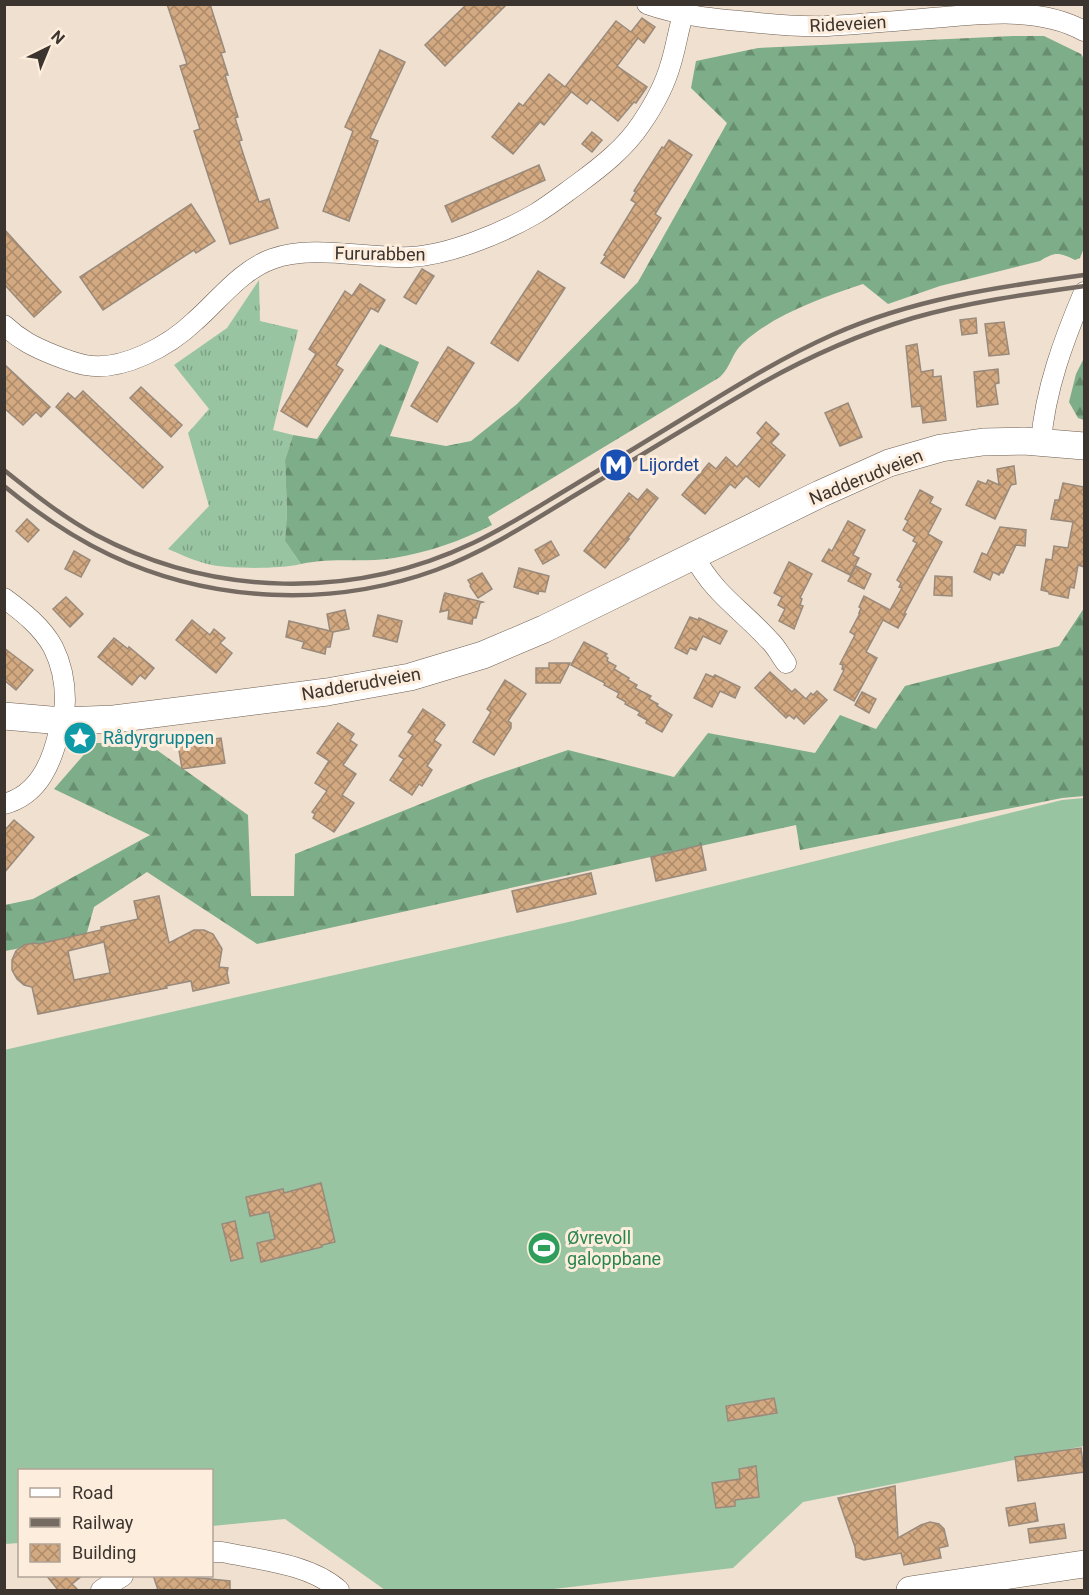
<svg xmlns="http://www.w3.org/2000/svg" width="1089" height="1595" font-family="Roboto,sans-serif">
	<style>
		.grass { fill: url(#grass-tufts) }
		.forest { fill: url(#forest-firs) }
		.pitch { fill: #98c4a2 }
		.building { fill: url(#building-cross-hatch); stroke: #998a7c; stroke-width: 1.5; fill-rule: evenodd }
		.lines { fill: none; stroke-linecap: round; stroke-linejoin: round }
		.minor-casing { stroke: #6c5e51; stroke-width: 21 }
		.secondary-casing { stroke: #6c5e51; stroke-width: 28 }
		.minor { stroke: #fff; stroke-width: 20 }
		.secondary { stroke: #fff; stroke-width: 27 }
		.rail { stroke: #756b62; stroke-width: 4.5 }
		.labels { text-anchor: middle; stroke-width: 6; stroke-linejoin: round; paint-order: stroke }
		.street-label { font-size: 18px; fill: #3c352f; stroke: #fdeddd }
		.transit-label { font-size: 18px; fill: #164399; stroke: #fdeddd; text-anchor: start }
		.culture-label { font-size: 18px; fill: #0d838f; stroke: #fdeddd; text-anchor: start }
		.leisure-label { font-size: 18px; fill: #27864d; stroke: #fdeddd; text-anchor: start }
	</style>
	<defs>
		<pattern id="grass-tufts" width="24" height="20" patternUnits="userSpaceOnUse" patternTransform="scale(1.5)"><rect width="24" height="20" fill="#98c4a2"/><path d="M3 7l-1-3M5 7V3M7 7l1-3M15 17l-1-3M17 17v-4M19 17l1-3" fill="none" stroke="#7da084"/></pattern>
		<pattern id="forest-firs" width="22" height="20" patternUnits="userSpaceOnUse" patternTransform="scale(1.5)"><rect width="22" height="20" fill="#7ead89"/><path d="M5 1l3.5 6h-7zM16 11l3.5 6h-7z" fill="#688e70"/></pattern>
		<pattern id="building-cross-hatch" width="8" height="8" patternUnits="userSpaceOnUse" patternTransform="scale(1.5)"><rect width="8" height="8" fill="#d3a981"/><path d="M0 0l8 8M0 8l8-8" fill="none" stroke="#ac8a6a"/></pattern>
	</defs>
	<rect width="100%" height="100%" fill="#f0e0d0"/>
	<path class="grass" d="M259 280 260 321 298 330 273 430 293 435 285 460 287 512 285 541 301 564C280 569 234 569 212 565 197 562 182 555 168 549L209 506 188 433 209 409 174 365 227 328Z"/>
	<g class="forest">
		<path d="M1013 36H1044L1081 54 1084 59V248L1080 258 1075 260C1058 252 1055 252 1040 261L940 286 888 304 863 284C822 298 776 313 743 343 731 354 731 367 720 377L488 517 492 525C461 541 429 552 394 558 364 563 333 557 301 564L285 541 287 512 285 460 293 435 317 439 380 344 419 362 390 436 446 446 471 441 517 404 638 282 727 123 691 88 696 61 758 48Z"/>
		<polygon points="1084,358 1084,420 1078,418 1069,402 1076,374"/>
		<polygon points="1084,608 1084,796 1062,798 800,850 796,825 257,944 147,872 94,907 86,936 5,951 5,905 33,899 150,835 54,789 94,743 147,743 248,815 251,896 294,896 295,854 483,779 568,750 674,777 708,733 815,753 840,715 876,729 905,686 1059,646"/>
	</g>
	<polygon class="pitch" points="1084,798 1084,1446 803,1502 733,1568 545,1590 385,1590 285,1519 212,1526 212,1470 20,1470 19,1543 5,1544 4,1050 573,921 1062,800"/>
	<g class="building">
		<polygon points="167,4 210,4 225,52 221,53 228,75 225,75 238,117 235,118 242,140 239,141 259,202 269,199 278,228 230,244 194,131 200,129 180,66 187,64"/>
		<polygon points="467,4 507,4 445,66 425,45"/>
		<polygon points="642,18 655,27 644,43 638,38 617,66 647,87 636,103 634,102 618,121 591,99 587,104 569,90 571,92 544,125 540,122 513,154 492,137 519,103 523,106 549,74 565,87 616,21 631,32"/>
		<polygon points="380,50 405,62 370,138 378,141 349,221 323,211 353,131 345,127"/>
		<polygon points="592,132 602,140 592,152 582,144"/>
		<polygon points="669,140 692,155 655,214 661,218 624,278 601,263 606,256 604,255 636,203 631,200 636,192 634,191 662,147 664,148"/>
		<polygon points="539,165 545,180 452,222 445,206"/>
		<polygon points="191,204 215,241 196,253 194,250 103,310 80,277"/>
		<polygon points="4,229 61,292 34,317 4,284"/>
		<polygon points="422,269 434,276 416,304 404,297"/>
		<polygon points="538,271 565,288 518,361 491,343"/>
		<polygon points="360,284 385,300 378,312 371,308 336,365 343,370 307,427 281,411 316,354 309,349 345,291 352,296"/>
		<polygon points="976,318 977,333 962,335 960,320"/>
		<polygon points="1004,322 1009,354 989,356 985,324"/>
		<polygon points="917,344 921,372 933,370 933,377 941,376 946,420 923,423 921,406 912,407 906,346"/>
		<polygon points="448,347 474,363 437,422 411,406"/>
		<polygon points="4,364 50,407 41,417 36,412 23,425 4,408"/>
		<polygon points="998,369 999,383 995,384 998,404 977,407 974,372"/>
		<polygon points="141,387 182,425 171,437 130,398"/>
		<polygon points="83,391 163,467 143,488 56,407 68,393 75,399"/>
		<polygon points="848,403 862,437 840,446 825,413"/>
		<polygon points="766,422 779,434 771,443 785,455 759,487 746,476 735,488 730,484 705,514 682,495 709,463 716,469 726,457 737,467 762,438 757,433"/>
		<polygon points="1014,466 1016,484 1011,485 995,519 966,505 978,481 986,484 988,480 999,485 997,469"/>
		<polygon points="1063,483 1084,487 1084,567 1078,565 1074,588 1070,587 1068,598 1049,594 1049,592 1041,590 1046,559 1052,560 1054,546 1068,548 1073,522 1051,519 1055,500 1059,500"/>
		<polygon points="647,489 658,498 627,539 629,539 605,568 584,551 629,493 638,500"/>
		<polygon points="920,490 933,497 930,503 941,509 928,534 942,542 904,614 906,614 898,628 883,620 866,652 877,658 854,701 834,690 844,670 842,669 843,665 840,664 855,635 850,632 860,613 859,613 861,608 859,607 864,596 890,610 902,588 899,587 901,583 897,580 917,543 913,541 915,537 903,530 908,521 905,519"/>
		<polygon points="27,519 39,530 28,542 16,531"/>
		<polygon points="848,521 865,530 853,555 859,558 850,575 822,561 829,549 832,551"/>
		<polygon points="1000,527 1026,530 1025,546 1016,545 1003,573 1001,572 999,575 993,572 990,580 974,572 982,553 987,555"/>
		<polygon points="551,541 559,555 543,564 535,550"/>
		<polygon points="74,551 90,560 81,577 65,569"/>
		<polygon points="789,562 812,574 800,598 802,599 800,605 803,606 794,629 779,621 785,609 778,605 782,597 774,593"/>
		<polygon points="856,566 871,574 864,589 848,581"/>
		<polygon points="519,568 549,576 545,592 539,591 538,594 514,587"/>
		<polygon points="482,573 492,589 478,598 470,586 471,585 468,580"/>
		<polygon points="935,576 952,577 952,596 934,595"/>
		<polygon points="445,593 483,602 480,603 476,618 473,618 472,624 448,619 449,610 440,612 444,595 445,596"/>
		<polygon points="66,597 83,614 70,627 53,609"/>
		<polygon points="345,610 349,629 333,632 330,647 326,647 325,654 302,648 304,642 286,637 289,621 330,631 327,614"/>
		<polygon points="378,615 402,621 397,642 373,636"/>
		<polygon points="690,617 698,620 699,618 727,631 720,644 703,636 696,650 690,648 687,654 675,648"/>
		<polygon points="192,620 210,635 214,629 225,638 220,643 232,653 216,673 176,640"/>
		<polygon points="114,638 128,649 129,647 154,668 145,679 140,675 132,685 98,657"/>
		<polygon points="584,642 607,654 605,656 608,658 607,661 616,666 614,669 629,678 628,680 637,685 635,688 651,696 649,699 658,704 657,706 672,715 662,732 646,723 647,720 638,715 640,712 625,704 626,702 617,697 619,693 604,685 605,683 571,665"/>
		<polygon points="4,648 33,670 16,690 4,680"/>
		<polygon points="549,663 570,663 560,683 536,683 536,668 549,668"/>
		<polygon points="770,672 792,692 795,689 806,699 811,693 813,695 817,691 827,700 804,724 796,716 794,719 789,715 786,718 755,688"/>
		<polygon points="706,674 713,677 715,675 740,687 735,698 720,691 712,707 694,698"/>
		<polygon points="505,680 526,694 508,721 511,723 511,728 494,755 473,742 491,712 487,709"/>
		<polygon points="862,692 876,699 869,713 855,705"/>
		<polygon points="423,709 444,723 443,724 445,725 434,740 441,745 427,766 432,770 422,786 419,784 412,795 390,780 404,759 399,756 413,735 408,732"/>
		<polygon points="338,723 354,734 350,740 357,745 343,765 356,774 342,795 354,803 334,832 313,818 315,814 312,812 327,791 315,783 329,761 317,753"/>
		<polygon points="221,738 225,763 182,769 178,744"/>
		<polygon points="14,820 34,837 4,873 4,831"/>
		<polygon points="701,845 706,870 656,881 651,857"/>
		<polygon points="591,873 596,894 517,912 512,891"/>
		<path d="M159 896 169 943 194 930H204L213 934 222 949 219 967 228 968 227 973 229 983 193 991 191 981 166 986 167 988 38 1014 32 987 24 985 17 979 12 970V960L16 951 24 945 34 943 39 944 101 930V927L138 919 134 901ZM104 942 110 973 74 980 68 951Z"/>
		<polygon points="321,1183 335,1242 322,1245 322,1247 261,1262 257,1243 275,1239 269,1212 250,1216 246,1197 283,1189 284,1193"/>
		<polygon points="235,1221 243,1258 231,1261 222,1224"/>
		<polygon points="774,1398 777,1413 728,1421 726,1406"/>
		<polygon points="1081,1448 1084,1472 1018,1481 1015,1457"/>
		<polygon points="756,1466 759,1497 735,1500 735,1506 716,1508 712,1483 740,1479 739,1469"/>
		<polygon points="895,1486 898,1538 921,1525 930,1522 939,1524 944,1529 948,1546 939,1548 941,1558 904,1565 901,1553 864,1560 856,1557 855,1547 838,1498"/>
		<polygon points="1035,1503 1038,1521 1009,1526 1006,1508"/>
		<polygon points="1064,1524 1066,1538 1030,1543 1028,1529"/>
		<polygon points="46,1575 83,1575 72,1584 78,1590 58,1590"/>
		<polygon points="153,1575 170,1575 230,1581 230,1590 158,1590"/>
	</g>
	<g class="lines">
		<g class="minor-casing">
			<g id="minor">
				<path d="M647 4C681 16 715 19 750 22 776 25 802 27 828 26 863 24 897 21 932 18 982 14 1039 6 1084 31"/>
				<path d="M4 325C20 340 34 347 54 355 64 359 75 363 85 365 122 372 169 346 195 321 219 300 241 270 272 259 312 244 368 259 411 257 449 255 502 233 535 214 550 205 565 193 579 183 602 166 625 148 641 124 654 105 665 85 671 63 676 47 678 31 683 15"/>
				<path d="M1041 442C1045 390 1064 339 1084 292"/>
				<path d="M694 556C714 594 742 610 769 640 776 646 780 655 786 663"/>
				<path d="M4 598C23 612 42 627 53 647 61 663 65 682 65 700 65 711 62 721 59 731 52 762 39 795 4 804"/>
				<path d="M212 1552H222C260 1560 310 1564 339 1590"/>
				<polyline points="101,1590 123,1576"/>
			</g>
		</g>
		<g class="secondary-casing">
			<g id="secondary">
				<polyline points="4,716 62,721 114,719 327,692 410,677 483,655 544,629 820,494 889,463 941,448 983,442 1024,441 1084,446"/>
				<polyline points="910,1590 1084,1564"/>
			</g>
		</g>
		<use href="#minor" class="minor"/>
		<use href="#secondary" class="secondary"/>
		<g class="rail">
			<path d="M4 470C34 494 63 517 96 535 213 597 353 600 473 543 507 527 539 506 571 487 613 461 655 436 697 410 741 383 785 356 832 335 912 299 998 287 1084 275"/>
			<path d="M4 486C37 513 72 537 110 555 211 603 332 608 436 570 484 552 528 524 572 497 635 459 698 420 762 383 810 356 860 334 913 318 969 302 1027 294 1084 286"/>
		</g>
	</g>
	<defs>
		<g id="metro-disc" transform="scale(1.725)"><circle r="9.5" fill="#1a4fb4" stroke="#fdeddd"/><path d="M-5.5 5V-5H-3L0 0L3-5H5.5V5H3V-.5L0 4L-3-.5V5Z" fill="#fff"/></g>
		<g id="sight-disc" transform="scale(1.725)"><circle r="9.5" fill="#0f9aa8" stroke="#fdeddd"/><path d="M0-6L1.8-2.2L6-1.7L2.9 1.2L3.7 5.4L0 3.3L-3.7 5.4L-2.9 1.2L-6-1.7L-1.8-2.2Z" fill="#fff"/></g>
		<g id="stadium-disc" transform="scale(1.725)"><circle r="9.5" fill="#2e9e5b" stroke="#fdeddd"/><path d="M0-5a6.5 5 0 1 0 0 10a6.5 5 0 1 0 0-10ZM-3.5-1.8h7v3.6h-7Z" fill="#fff"/></g>
	</defs>
	<g fill-rule="evenodd">
		<use href="#metro-disc" x="616" y="465"/>
		<use href="#sight-disc" x="80" y="738"/>
		<use href="#stadium-disc" x="544" y="1248"/>
	</g>
	<g class="labels">
		<g class="street-label">
			<text transform="translate(848 24) rotate(-3)" y="6">Rideveien</text>
			<text transform="translate(380 254) rotate(1)" y="6">Fururabben</text>
			<text transform="translate(866 477) rotate(-22)" y="6">Nadderudveien</text>
			<text transform="translate(361 684) rotate(-10)" y="6">Nadderudveien</text>
		</g>
		<g class="transit-label">
			<text x="639" y="471">Lijordet</text>
		</g>
		<g class="culture-label">
			<text x="103" y="744">Rådyrgruppen</text>
		</g>
		<g class="leisure-label">
			<text x="567" y="1244">Øvrevoll<tspan x="567" dy="21">galoppbane</tspan></text>
		</g>
	</g>
	<rect width="1089" height="1595" fill="none" stroke="#3c352f" stroke-width="12"/>
	<rect x="18" y="1469" width="195" height="108" fill="#fdeddd" stroke="#b0a397" stroke-width="1.5"/>
	<rect x="30" y="1488" width="30" height="9" fill="#ffffff" stroke="#b0a397" stroke-width="1.5"/>
	<text x="72" y="1499" font-size="18" fill="#3c352f">Road</text>
	<rect x="30" y="1518" width="30" height="9" fill="#756b62" stroke="#b0a397" stroke-width="1.5"/>
	<text x="72" y="1529" font-size="18" fill="#3c352f">Railway</text>
	<rect x="30" y="1544" width="30" height="18" fill="url(#building-cross-hatch)" stroke="#b0a397" stroke-width="1.5"/>
	<text x="72" y="1559" font-size="18" fill="#3c352f">Building</text>
	<g transform="translate(48 48) rotate(43)" stroke="#fdeddd" stroke-width="4.5" paint-order="stroke">
	<path d="M0-4.5L10 22L0 15L-10 22Z" fill="#3c352f"/>
	<text y="-9" font-size="16" font-weight="bold" text-anchor="middle" fill="#3c352f">N</text>
	</g>
</svg>
